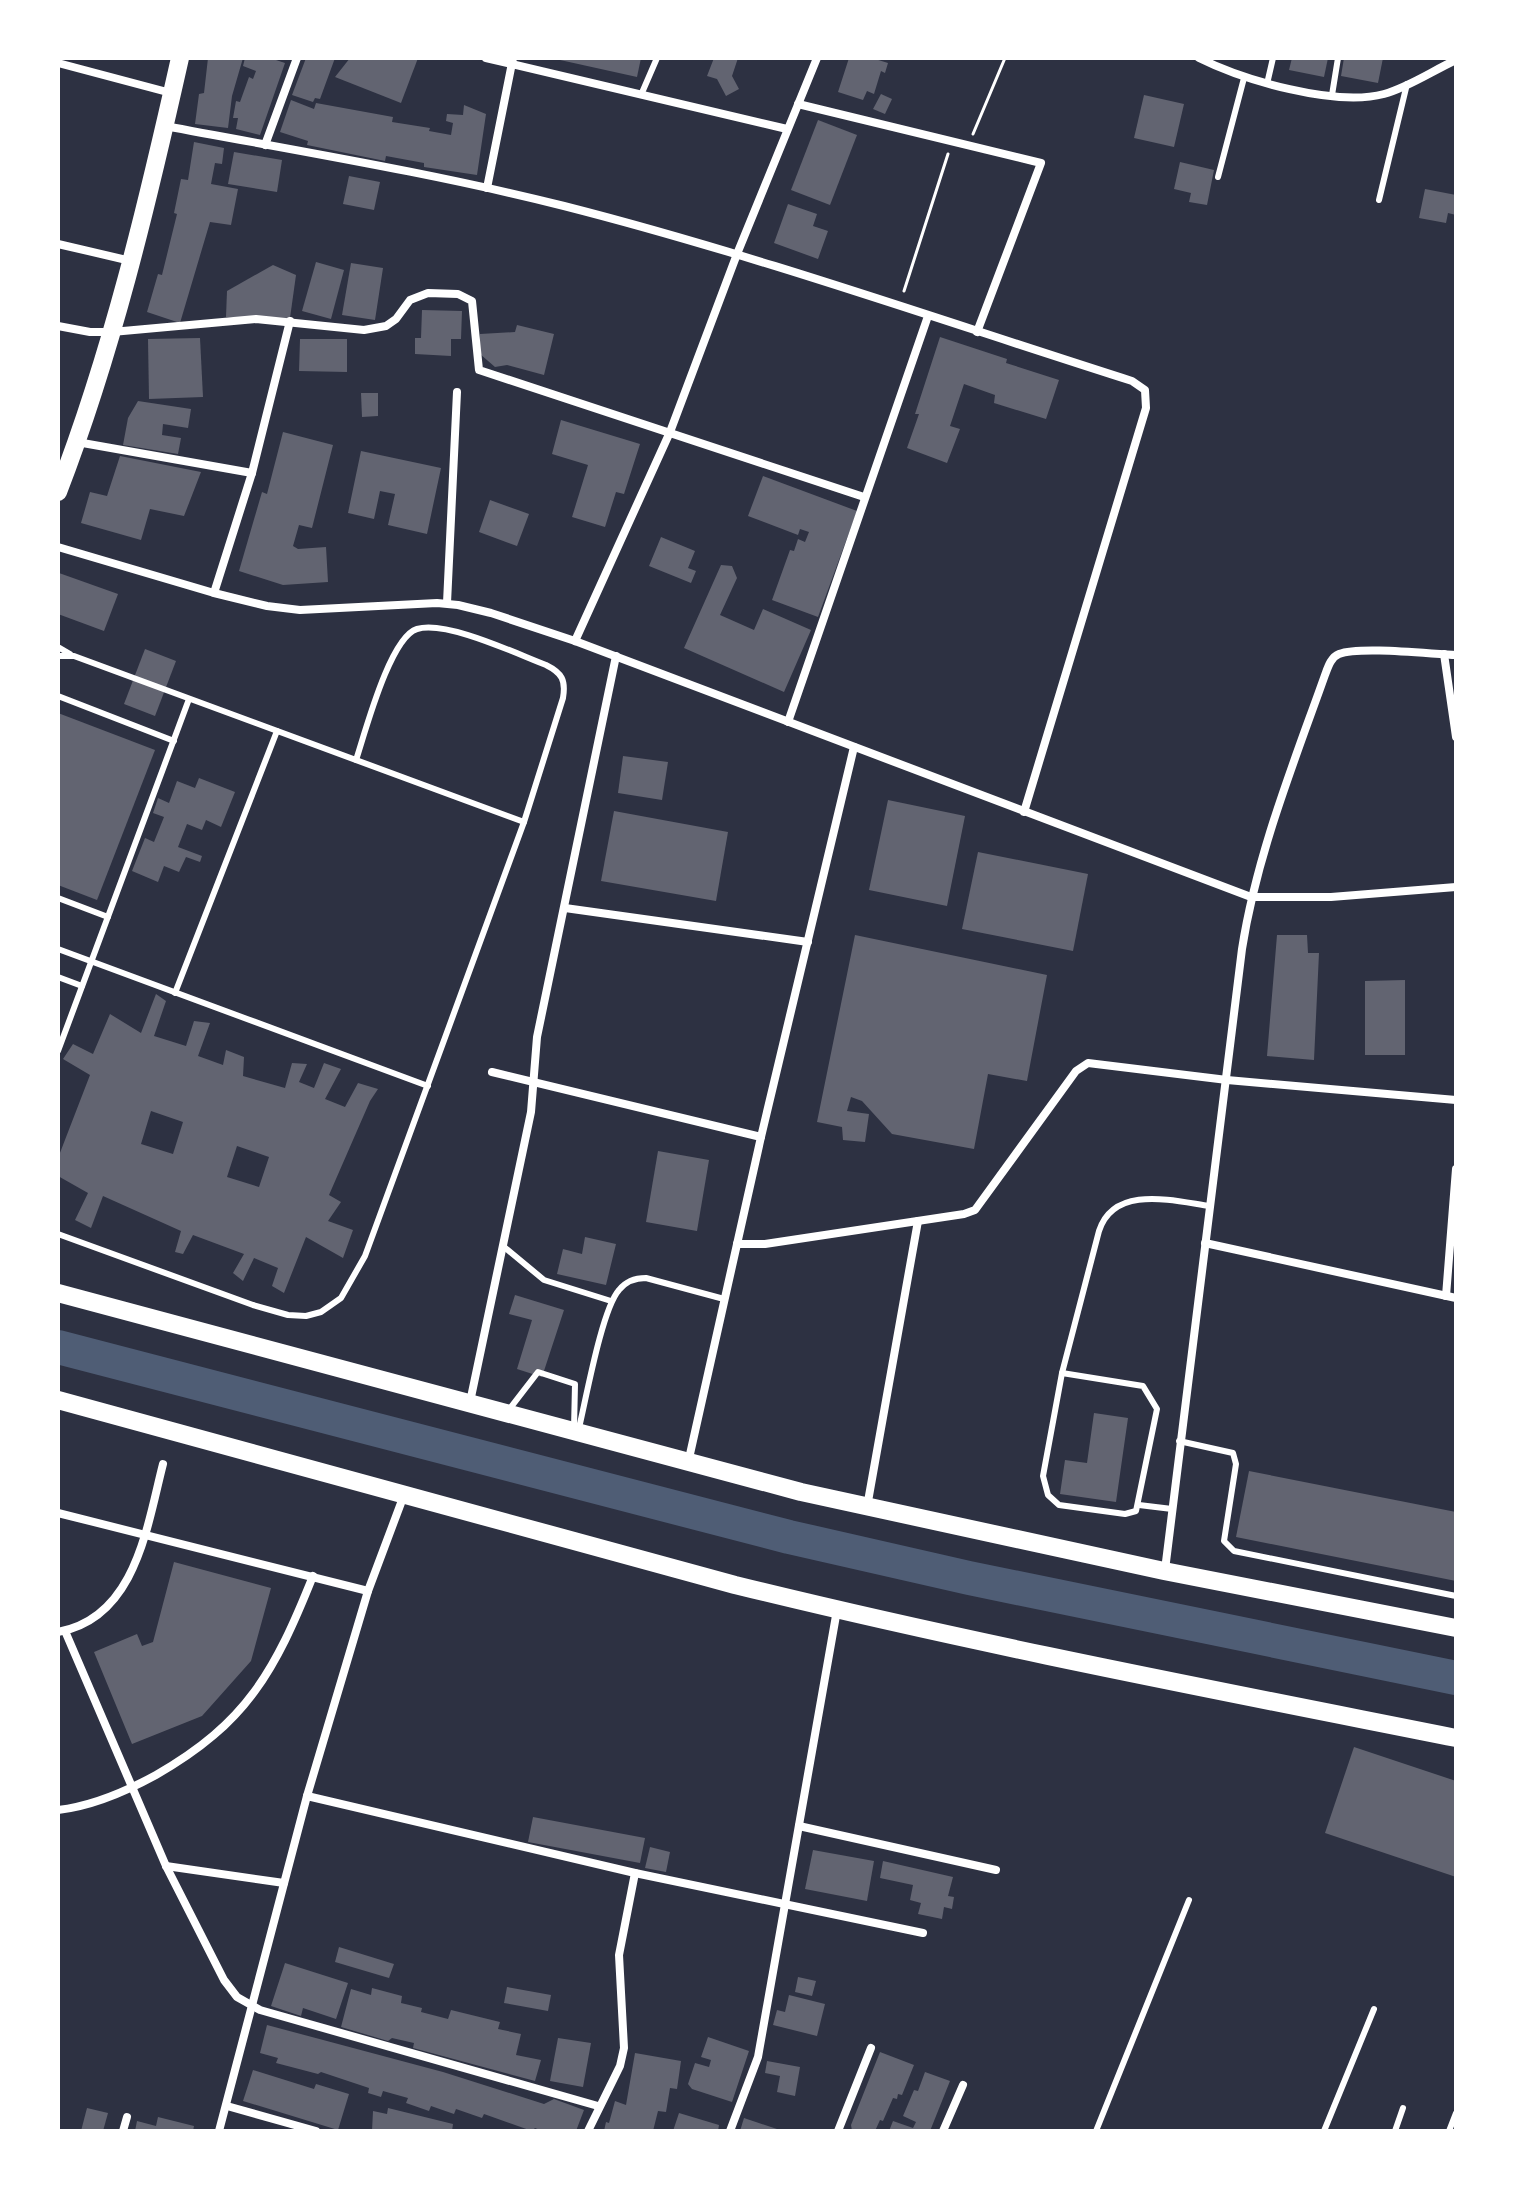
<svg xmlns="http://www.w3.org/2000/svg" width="1514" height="2189" font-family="'Noto Sans',sans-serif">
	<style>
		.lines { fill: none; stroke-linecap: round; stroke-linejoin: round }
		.river { stroke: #4f5d75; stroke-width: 34 }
		.building { fill: #626471; fill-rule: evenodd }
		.path { stroke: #fff; stroke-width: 3 }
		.service { stroke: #fff; stroke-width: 6 }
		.minor { stroke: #fff; stroke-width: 8 }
		.primary { stroke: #fff; stroke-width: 18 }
	</style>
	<rect width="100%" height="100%" fill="#2d3142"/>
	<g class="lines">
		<polyline class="river" points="58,1347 789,1537 969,1578 1456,1678"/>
	</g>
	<g class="building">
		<polygon points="208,58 243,58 232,96 228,128 195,124 199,94 204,93"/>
		<polygon points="245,58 270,58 285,63 260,135 236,129 238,118 233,118 236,101 240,102 249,77 253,79 256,71 243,66"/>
		<polygon points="306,58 335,58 320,99 315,98 313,102 292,95"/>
		<polygon points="350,58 418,58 401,103 335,77"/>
		<polygon points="551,58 641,58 637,77"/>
		<polygon points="714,58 738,58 732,76 739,89 726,96 717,79 707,76"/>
		<polygon points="849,58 872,58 888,63 885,73 881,71 874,94 867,91 863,100 838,92"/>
		<polygon points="1292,58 1328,58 1324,77 1289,70"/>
		<polygon points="1344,58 1383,58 1378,83 1341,76"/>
		<polygon points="881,94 892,99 885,114 873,109"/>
		<polygon points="1144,95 1184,104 1174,147 1134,138"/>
		<polygon points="291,100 314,109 316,103 393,117 392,122 430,128 429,131 451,135 453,123 446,121 447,114 463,115 464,105 486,114 477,175 424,167 424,163 386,156 385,161 307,145 308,141 280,132"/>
		<polygon points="818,120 857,135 830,205 791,190"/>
		<polygon points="194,142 224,148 222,164 215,163 211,184 238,189 231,225 210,222 180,323 147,312 158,274 162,275 177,214 174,213 181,179 188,180"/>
		<polygon points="234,152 282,160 277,192 228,184"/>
		<polygon points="1180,162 1214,170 1207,205 1189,202 1191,193 1174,189"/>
		<polygon points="349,176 380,182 374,210 343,204"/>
		<polygon points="1425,189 1456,195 1456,215 1448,213 1446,223 1419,218"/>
		<polygon points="788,204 817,214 813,226 828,231 818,259 774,243"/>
		<polygon points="316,262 344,270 331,319 302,311"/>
		<polygon points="351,263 383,268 375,320 342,315"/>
		<polygon points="273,265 296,275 290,318 226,317 227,291"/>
		<polygon points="422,310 462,311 461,339 451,339 451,356 415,354 415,338 421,338"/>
		<polygon points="517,325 554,334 544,375 507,365 495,367 480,354 480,334 515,332"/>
		<polygon points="940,337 1007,359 1006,363 1059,380 1046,419 994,403 995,395 964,384 950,426 960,429 947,463 907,448 919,414 915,414"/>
		<polygon points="200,338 203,397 149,399 148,339"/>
		<polygon points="300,339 347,339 347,372 299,371"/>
		<polygon points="361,393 378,393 378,416 362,417"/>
		<polygon points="138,401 191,409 188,428 163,424 162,435 181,438 178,454 123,445 128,418"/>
		<polygon points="561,420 640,444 624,494 616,492 605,527 572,517 588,465 552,454"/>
		<polygon points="283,432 333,445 312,528 299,525 293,546 298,549 326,547 328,582 283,585 239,571 262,492 267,494"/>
		<polygon points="361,451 441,468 427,534 388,525 395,494 380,491 374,519 348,513"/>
		<polygon points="120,456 201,472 184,516 150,509 141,540 81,523 90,492 107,496"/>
		<polygon points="763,476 857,511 818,617 772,600 790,550 794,551 798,539 805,542 809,532 800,529 798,535 748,516"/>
		<polygon points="490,500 529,514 517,546 479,532"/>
		<polygon points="661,537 695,551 688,568 696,571 691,583 649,566"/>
		<polygon points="721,565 732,566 737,578 720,615 754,630 763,609 811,630 784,692 684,648"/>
		<polygon points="59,573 118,594 104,631 58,614"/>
		<polygon points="145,649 176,661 155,716 124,704"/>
		<polygon points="58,713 155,750 97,900 58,885"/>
		<polygon points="623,756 668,762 662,800 618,793"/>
		<polygon points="199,778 235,792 221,827 206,820 202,830 187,824 178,847 202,856 200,862 186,857 179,872 164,866 158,882 132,871 145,838 154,842 164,817 153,813 158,798 169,803 177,781 195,788"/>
		<polygon points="888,800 965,816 947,906 869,890"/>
		<polygon points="614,811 728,832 716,901 601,881"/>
		<polygon points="978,852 1088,874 1073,951 962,929"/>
		<polygon points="855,935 1047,975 1027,1081 988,1074 974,1149 892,1134 862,1101 851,1097 847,1111 869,1114 865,1142 843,1140 842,1127 817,1122"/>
		<polygon points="1277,935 1307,935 1308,953 1319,953 1314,1060 1267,1056"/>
		<polygon points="1405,980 1405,1055 1365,1055 1365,981"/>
		<path d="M156 994 166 1001 154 1036 186 1046 194 1021 210 1023 198 1056 223 1065 226 1050 244 1057 243 1076 285 1088 292 1063 307 1064 299 1082 314 1088 324 1063 341 1069 325 1099 345 1107 358 1083 378 1089 370 1101 329 1195 341 1202 328 1221 353 1230 343 1258 306 1237 284 1293 272 1286 278 1268 254 1258 243 1281 233 1273 244 1254 193 1235 183 1254 175 1252 181 1231 103 1196 91 1228 75 1220 88 1193 58 1176V1158L90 1075 63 1059 73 1044 93 1054 110 1014 141 1033ZM151 1111 183 1122 173 1154 141 1144ZM237 1146 269 1157 259 1187 227 1177Z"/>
		<polygon points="658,1151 709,1160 697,1231 646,1222"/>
		<polygon points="585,1237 616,1244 606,1285 557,1274 563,1249 582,1254"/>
		<polygon points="515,1295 564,1310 542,1377 517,1369 532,1320 509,1314"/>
		<polygon points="1094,1413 1128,1418 1116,1502 1060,1494 1065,1460 1087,1463"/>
		<polygon points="1249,1471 1456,1512 1456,1581 1236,1537"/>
		<polygon points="174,1562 271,1588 251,1661 202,1716 132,1744 94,1652 137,1634 142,1646 153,1642"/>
		<polygon points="1354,1747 1456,1781 1456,1877 1325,1833"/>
		<polygon points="533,1817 645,1838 640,1863 528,1842"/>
		<polygon points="650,1847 670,1852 666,1872 645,1868"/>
		<polygon points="813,1850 874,1861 867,1901 805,1889"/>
		<polygon points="883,1861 953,1877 948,1896 954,1897 952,1909 944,1907 942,1919 918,1914 921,1903 910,1900 913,1885 880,1878"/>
		<polygon points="339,1947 394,1964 389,1978 335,1962"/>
		<polygon points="285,1963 348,1983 336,2019 303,2008 301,2016 271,2006"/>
		<polygon points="798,1977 816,1981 812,1996 795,1992"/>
		<polygon points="507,1987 551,1995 548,2011 504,2003"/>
		<polygon points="372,1988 402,1996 401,2003 422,2008 421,2012 448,2019 451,2010 500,2022 498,2029 521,2034 516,2055 541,2060 535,2081 413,2048 414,2043 392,2038 388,2041 341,2027 351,1989 371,1995"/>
		<polygon points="789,1995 825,2004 817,2036 773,2025 777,2010 785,2012"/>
		<polygon points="267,2025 443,2072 544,2104 554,2099 584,2110 576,2131 542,2131 535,2128 532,2131 484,2114 482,2118 456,2109 454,2114 431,2106 429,2111 406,2103 408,2098 383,2091 381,2097 368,2093 369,2088 321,2072 318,2074 276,2063 278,2058 260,2053"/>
		<polygon points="708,2037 749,2051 732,2102 692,2089 688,2084 695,2063 709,2067 711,2060 701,2057"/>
		<polygon points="558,2038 591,2043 583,2087 550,2081"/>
		<polygon points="880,2052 914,2065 902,2095 898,2094 897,2099 893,2098 883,2121 880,2120 875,2131 852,2131 851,2125"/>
		<polygon points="635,2053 681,2061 677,2089 670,2088 666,2112 658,2111 653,2131 604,2131 606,2122 609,2123 615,2101 626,2105"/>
		<polygon points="767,2061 800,2067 795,2096 777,2092 780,2076 765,2073"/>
		<polygon points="253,2070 314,2089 316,2084 349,2094 338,2130 243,2101"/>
		<polygon points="925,2072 950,2081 930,2131 889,2131 893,2121 913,2128 916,2122 903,2116 914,2090 918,2091"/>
		<polygon points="87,2108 108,2113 103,2131 81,2131"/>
		<polygon points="388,2108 453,2124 452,2131 372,2131 373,2111 387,2114"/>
		<polygon points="679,2113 719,2125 718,2131 673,2131"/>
		<polygon points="158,2117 194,2126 193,2131 135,2131 137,2121 156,2126"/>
		<polygon points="744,2118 780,2130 780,2131 740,2131"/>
	</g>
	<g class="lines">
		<g class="path">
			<polyline points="973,134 1005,58"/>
			<polyline points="904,291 948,154"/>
		</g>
		<g class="service">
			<polyline points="1267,84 1273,58"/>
			<polyline points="641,95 657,58"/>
			<polyline points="1332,95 1338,58"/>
			<polyline points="1218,177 1244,78"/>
			<polyline points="1379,200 1407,84"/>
			<polyline points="58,647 70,654"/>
			<polyline points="58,656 74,656 524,822 365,1256 341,1298 321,1312 306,1316 288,1315 253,1305 58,1234"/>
			<polyline points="58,696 174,741"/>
			<path d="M356 760C365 733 390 637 417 629 446 620 517 654 546 665 562 673 566 680 563 698L524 822"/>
			<polyline points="58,898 108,917"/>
			<polyline points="58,949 428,1086"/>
			<polyline points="58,977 82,986"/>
			<polyline points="175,993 277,731"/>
			<polyline points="58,1051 189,699"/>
			<polyline points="503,1246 544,1280 611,1301"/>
			<polygon points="1062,1373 1143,1386 1157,1409 1136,1511 1125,1514 1059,1505 1048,1495 1043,1476"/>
			<path d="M1062 1373 1099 1231C1114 1184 1174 1201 1210 1206"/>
			<polyline points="508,1411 538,1372 575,1384 574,1429"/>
			<path d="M579 1428C586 1399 602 1309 619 1290 626 1281 635 1278 646 1278L724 1299"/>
			<polyline points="1179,1441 1233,1453 1236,1464 1224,1541 1234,1551 1456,1596"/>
			<polyline points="1139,1505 1172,1509"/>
			<polyline points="1096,2131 1189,1900"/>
			<polyline points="1324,2131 1374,2009"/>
			<polyline points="1395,2131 1403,2108"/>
			<polyline points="1449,2131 1456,2113"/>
		</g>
		<g class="minor">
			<polyline points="486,58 787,129"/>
			<path d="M1199 58C1243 80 1335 107 1384 94 1409 87 1432 71 1456 60"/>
			<polyline points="58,63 171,93"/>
			<polyline points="798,104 1041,163 977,332"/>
			<path d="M165 126C298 151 433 173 564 206 756 255 943 321 1132 381L1145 390 1146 408 1024 812"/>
			<polyline points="265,145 297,58"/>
			<polyline points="487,188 513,58"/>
			<polyline points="58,244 131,261"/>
			<polyline points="58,326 90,332 112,332 256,319 364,330 386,326 396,319 410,300 428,293 458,294 472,301 479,370 864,497"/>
			<polyline points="77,442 252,473"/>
			<polyline points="58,547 214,593 267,606 300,610 437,603 458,605 491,613 575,641 1251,897 1331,897 1456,887"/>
			<polyline points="214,593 252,473 290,321"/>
			<polyline points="447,603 457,392"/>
			<polyline points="575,641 670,432 737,254 817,58"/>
			<polyline points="1444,654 1456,737"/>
			<polyline points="788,722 928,316"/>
			<polyline points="565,908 808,942"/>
			<polyline points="492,1072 761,1137"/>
			<polyline points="1205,1243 1456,1298"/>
			<polyline points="737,1244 765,1244 964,1214 975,1210 1076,1071 1088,1063 1227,1080 1456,1100"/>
			<polyline points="1446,1296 1456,1169"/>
			<polyline points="470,1402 531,1112 537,1037 616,656"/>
			<polyline points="688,1463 761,1137 854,747"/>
			<polyline points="867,1507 918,1221"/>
			<polyline points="58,1513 368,1591"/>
			<path d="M1165 1570 1242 949C1257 854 1293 765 1325 675 1328 667 1331 657 1339 654 1360 646 1430 654 1456 655"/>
			<polyline points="65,1631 166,1866 224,1980 237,1997 260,2010 598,2106"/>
			<path d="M58 1632C136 1618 147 1526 163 1464"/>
			<polyline points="307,1796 635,1873 923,1933"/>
			<path d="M58 1810C93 1806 125 1792 156 1775 247 1723 275 1671 313 1576"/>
			<polyline points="799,1826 996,1870"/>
			<polyline points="166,1866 284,1883"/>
			<polyline points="227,2106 316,2131"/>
			<polyline points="123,2131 127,2117"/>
			<polyline points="219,2131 307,1796 368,1591 404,1495"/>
			<polyline points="588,2131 620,2066 624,2048 619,1955 635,1873"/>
			<polyline points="730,2131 758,2057 837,1610"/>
			<polyline points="838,2131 871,2048"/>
			<polyline points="943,2131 963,2085"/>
		</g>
		<g class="primary">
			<path d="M58 492C112 352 147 205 180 58"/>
			<polyline points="58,1293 801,1492 1164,1571 1456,1628"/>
			<path d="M58 1400 735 1585C974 1644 1215 1690 1456 1738"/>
		</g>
	</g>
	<rect width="1514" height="2189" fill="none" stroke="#ffffff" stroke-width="120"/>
</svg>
